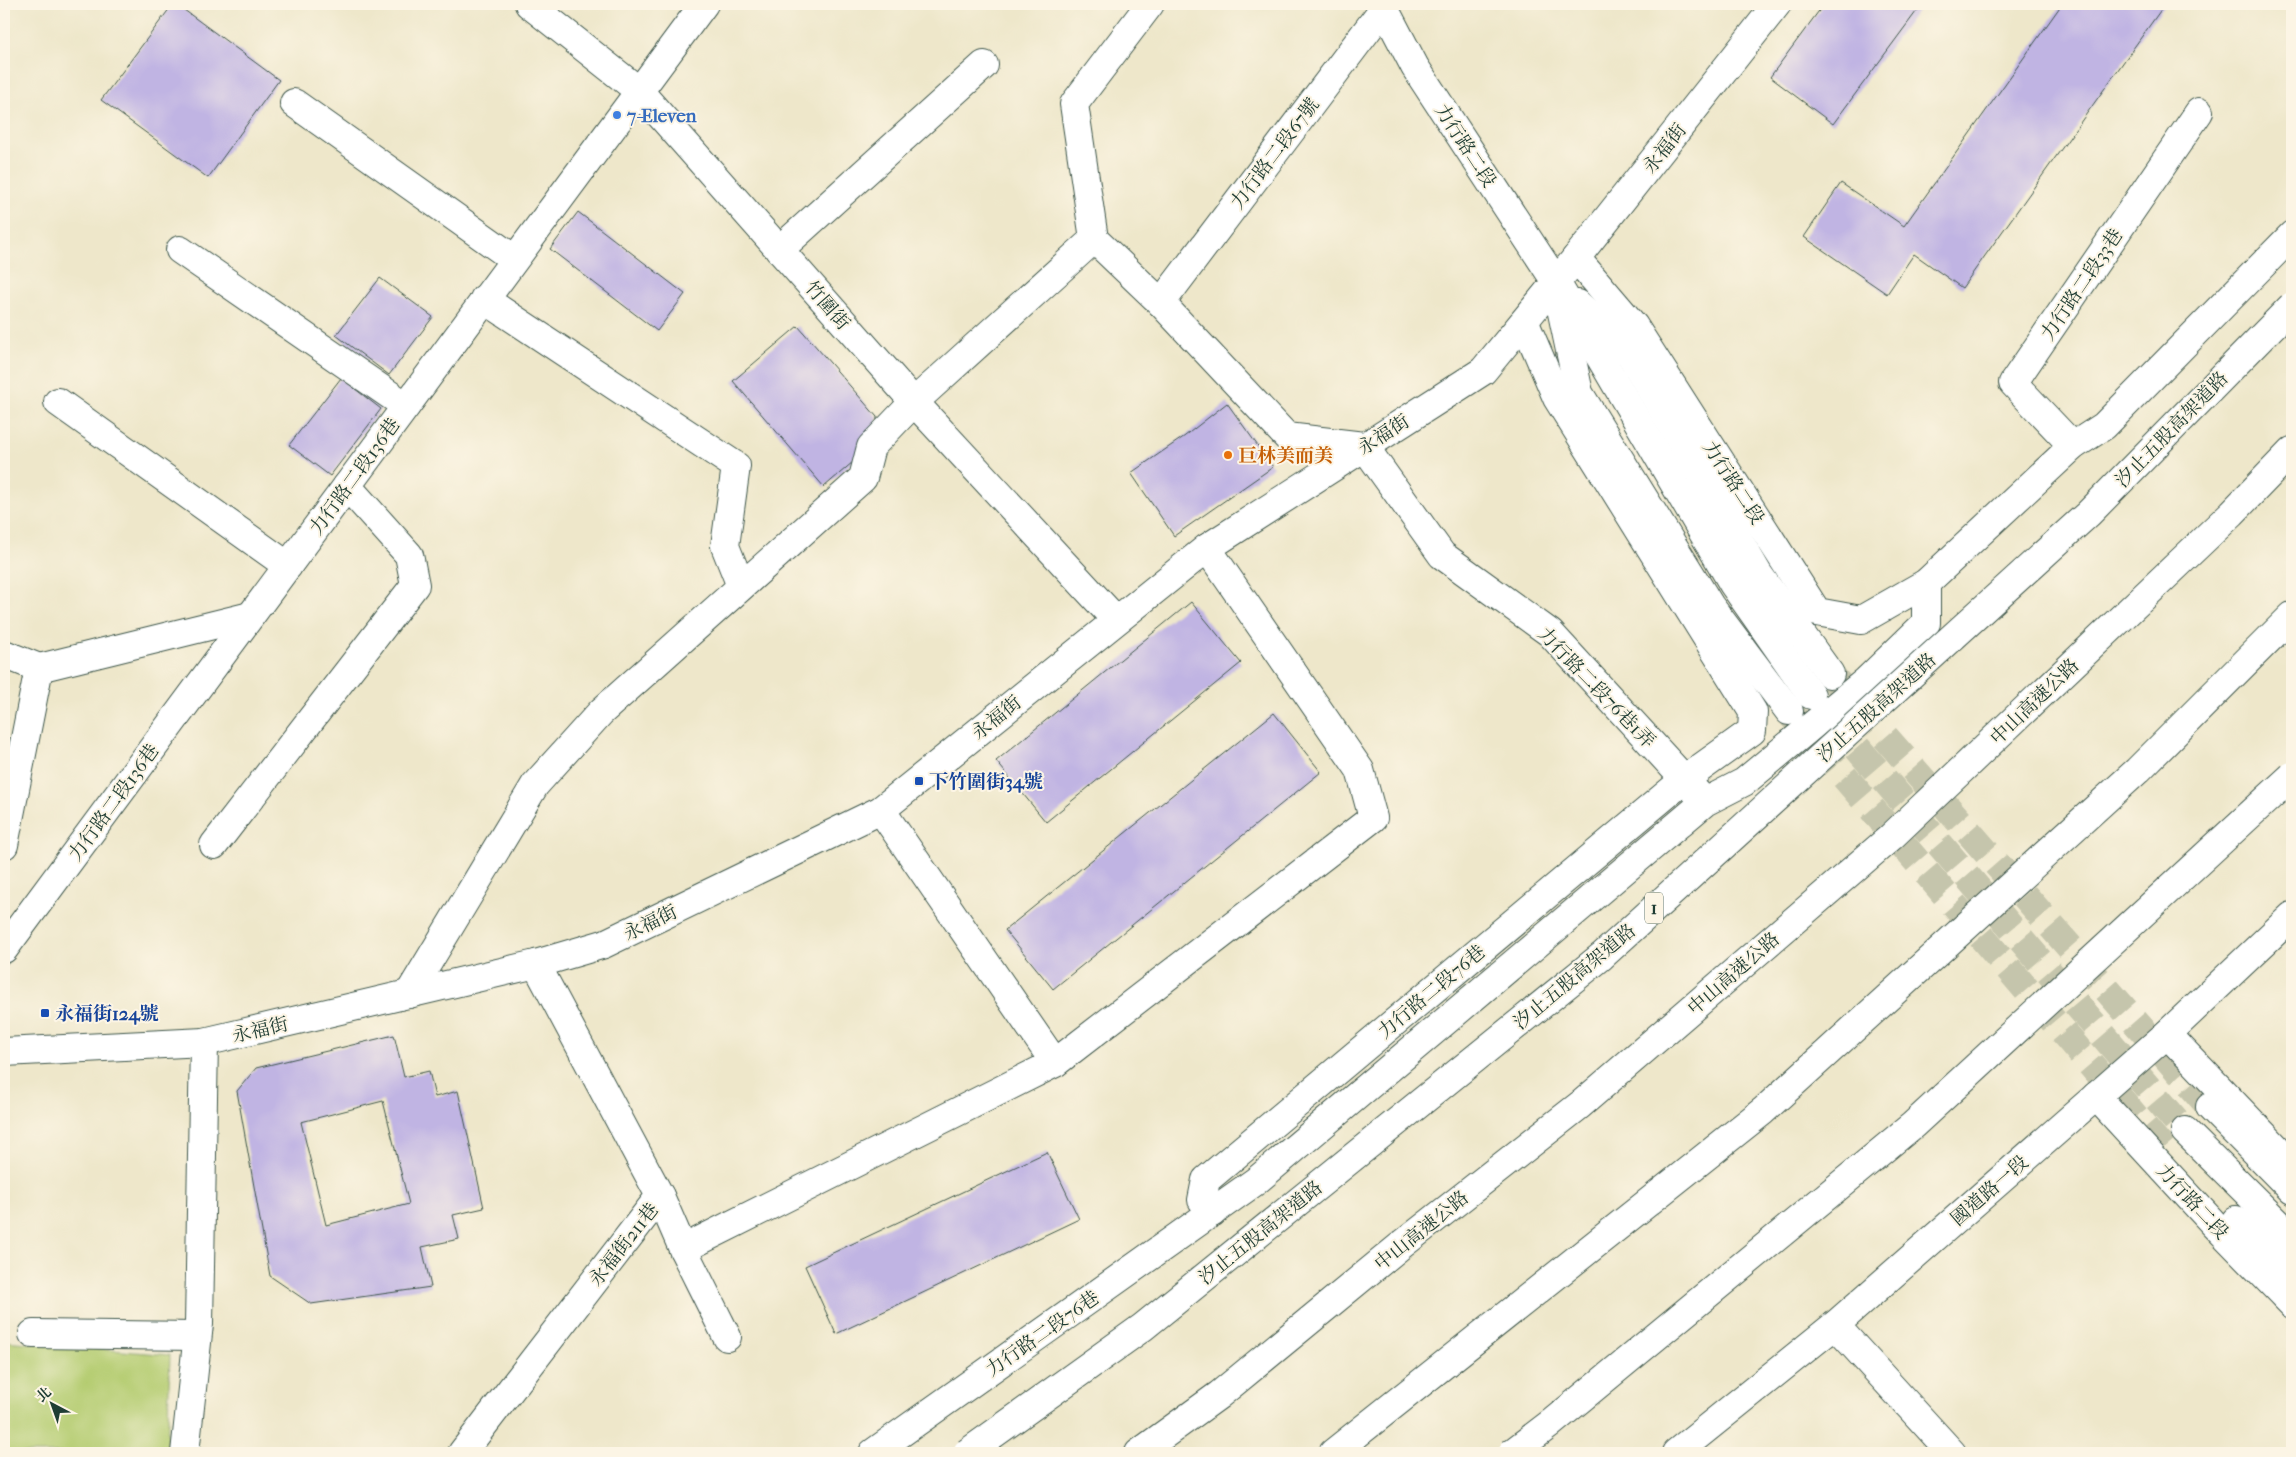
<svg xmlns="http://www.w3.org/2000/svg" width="2296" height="1457" font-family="'IM FELL French Canon','Noto Serif TC',serif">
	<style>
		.green { fill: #b4cc70; stroke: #6a8452 }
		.building { fill: #c0b4e3; fill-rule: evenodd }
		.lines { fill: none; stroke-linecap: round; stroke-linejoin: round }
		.minor-tunnel { stroke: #c5c5ac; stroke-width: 28; stroke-dasharray: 28 14; stroke-linecap: butt }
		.minor-casing { stroke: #3e564a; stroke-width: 30 }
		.highway-casing { stroke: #3e564a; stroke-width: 30 }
		.minor { stroke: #fff; stroke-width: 28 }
		.highway { stroke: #fff; stroke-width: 28 }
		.highway-bridge-casing { stroke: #3e564a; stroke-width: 30; stroke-linecap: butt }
		.highway-bridge { stroke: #fff; stroke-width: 28 }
		.shop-dot { fill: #3f7fe0; stroke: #fcf5e5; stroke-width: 2 }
		.food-dot { fill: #e8710a; stroke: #fcf5e5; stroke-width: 2 }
		.transit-dot { fill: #1a4fb4; stroke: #fcf5e5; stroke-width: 2 }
		.labels { text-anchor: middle; stroke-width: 4; stroke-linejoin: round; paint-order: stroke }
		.shield { fill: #fcf5e5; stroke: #617469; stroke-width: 1 }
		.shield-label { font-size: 18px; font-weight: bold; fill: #1f3d34 }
		.shop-label { font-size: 19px; font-weight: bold; fill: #366cbe; stroke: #fcf5e5; text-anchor: start }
		.street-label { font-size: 19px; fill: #1f3d34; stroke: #fcf5e5 }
		.food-label { font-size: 19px; font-weight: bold; fill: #c56008; stroke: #fcf5e5; text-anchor: start }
		.transit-label { font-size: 19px; font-weight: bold; fill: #164399; stroke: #fcf5e5; text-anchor: start }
	</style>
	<rect width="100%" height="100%" fill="#fcf5e5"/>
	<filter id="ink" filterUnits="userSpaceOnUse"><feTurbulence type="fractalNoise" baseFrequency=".02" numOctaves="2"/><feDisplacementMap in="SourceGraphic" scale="10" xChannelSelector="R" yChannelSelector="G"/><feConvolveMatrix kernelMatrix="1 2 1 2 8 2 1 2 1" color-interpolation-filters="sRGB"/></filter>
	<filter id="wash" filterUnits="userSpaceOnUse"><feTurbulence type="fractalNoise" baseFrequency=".0096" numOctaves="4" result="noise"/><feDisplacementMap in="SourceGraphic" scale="20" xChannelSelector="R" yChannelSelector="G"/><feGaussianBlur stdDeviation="1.12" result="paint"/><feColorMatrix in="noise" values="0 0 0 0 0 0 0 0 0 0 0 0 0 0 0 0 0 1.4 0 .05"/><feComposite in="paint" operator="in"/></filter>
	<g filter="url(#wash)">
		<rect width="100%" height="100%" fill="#eee7ca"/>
		<polygon class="green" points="4,1341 170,1355 167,1453 4,1453"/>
		<g id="blocks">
			<g class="building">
				<polygon points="173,4 176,4 279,80 208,178 101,100"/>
				<polygon points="1824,4 1922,4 1833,124 1770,77"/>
				<polygon points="2062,4 2165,4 1962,288 1914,254 1887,294 1804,237 1841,183 1904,226"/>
				<polygon points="578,212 685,294 657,331 550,249"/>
				<polygon points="380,278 433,317 389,375 336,335"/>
				<polygon points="798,326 877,417 876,442 824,487 733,381"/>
				<polygon points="341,378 381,409 330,476 289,445"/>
				<polygon points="1227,403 1273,467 1174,536 1131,473 1185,436"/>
				<polygon points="1191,602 1241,663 1046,822 996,761"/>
				<polygon points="1274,713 1321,772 1053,989 1005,930"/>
				<path d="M394 1035 404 1077 429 1071 435 1097 458 1091 484 1208 453 1215 459 1239 422 1247 431 1287 311 1304 270 1276 237 1091 256 1068ZM383 1101 409 1204 326 1225 301 1122Z"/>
				<polygon points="1047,1152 1079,1219 836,1334 805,1266"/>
			</g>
		</g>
	</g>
	<g filter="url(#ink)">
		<use href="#blocks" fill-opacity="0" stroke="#3e564a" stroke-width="1"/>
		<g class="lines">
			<g class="minor-tunnel">
				<polyline points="1830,674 2210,1107"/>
				<polyline points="1790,713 2163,1149"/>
				<polyline points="1830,716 2185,1131"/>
			</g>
			<g class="minor-casing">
				<g id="minor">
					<polyline points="529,4 639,91 914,402 1116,620"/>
					<polyline points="1150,4 1074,104 1094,239 1161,303 1287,437 1364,446 1442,555 1550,633 1697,793"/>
					<polyline points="1382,4 1415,67 1556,282 1733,584 1811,695"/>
					<polyline points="294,103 514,259"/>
					<polyline points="180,250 406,406"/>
					<polyline points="779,250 984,65"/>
					<polyline points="1576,258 1634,326 1817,612 1861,620 1926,583 2073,446 2104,426 2292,235"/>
					<polyline points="484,299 736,466 725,546 741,586"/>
					<polyline points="1161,303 1387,4"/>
					<polyline points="1578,304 1630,354 1759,575 1830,674"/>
					<polyline points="1561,308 1579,393 1711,607 1789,711"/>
					<polyline points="58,402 288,566"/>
					<polyline points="2073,446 2013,383 2199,112"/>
					<polyline points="4,654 39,668 4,845"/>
					<polyline points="39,668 250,616"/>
					<polyline points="881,810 1055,1063"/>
					<polyline points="214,845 415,585 409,555 347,486"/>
					<polyline points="4,949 704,4"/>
					<polyline points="409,994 535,785 601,712 863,478 871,447 914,402 1094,239"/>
					<polyline points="2167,1034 2292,1164"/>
					<polyline points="4,1052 204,1042 536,964 604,944 881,810 1207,548 1483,371 1576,258 1777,4"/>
					<polyline points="2096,1096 2214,1224 2292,1304"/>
					<polyline points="2210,1107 2292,1190"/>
					<polyline points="2185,1131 2292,1237"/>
					<polyline points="660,1196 683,1249 1055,1063 1373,818 1360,770 1207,548"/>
					<polyline points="1212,1213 1202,1200 1206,1180 1685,779 1752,731 1753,712 1557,398 1525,323"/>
					<polyline points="2236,1220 2292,1273"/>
					<polyline points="683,1249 727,1337"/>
					<polyline points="1835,1325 1952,1453"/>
					<polyline points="33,1334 197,1336"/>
					<polyline points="185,1453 199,1324 204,1042"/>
					<polyline points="462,1453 660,1196 536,964"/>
					<polyline points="873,1453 1256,1181 1705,802 1744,782 1866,681 1926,623 1926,583"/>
					<polyline points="1676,1453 1835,1325 2167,1034 2292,916"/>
				</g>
			</g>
			<g class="highway-casing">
				<g id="highway">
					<polyline points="1139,1453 1219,1395 1399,1247 1580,1105 1891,837 2232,513 2292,451"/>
					<polyline points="1333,1453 1763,1111 2138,770 2292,616"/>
				</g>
			</g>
			<use href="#minor" class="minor"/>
			<use href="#highway" class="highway"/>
			<g class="highway-bridge-casing">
				<g id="highway-bridge">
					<polyline points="967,1453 1143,1327 1602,956 2088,514 2292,306"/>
					<polyline points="1512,1453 1550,1424 1913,1125 2292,776"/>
				</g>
			</g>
			<use href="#highway-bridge" class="highway-bridge"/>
		</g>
	</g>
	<circle class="shop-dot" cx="617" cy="115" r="5"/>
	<circle class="food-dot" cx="1228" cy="455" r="5"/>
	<g class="transit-dot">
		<rect x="914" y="776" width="10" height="10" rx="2.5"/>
		<rect x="40" y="1008" width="10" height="10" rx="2.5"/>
	</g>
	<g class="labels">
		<rect class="shield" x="1645" y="892.5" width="18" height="31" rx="4"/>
		<g class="shield-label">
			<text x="1654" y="914">1</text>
		</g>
		<g class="shop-label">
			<text x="627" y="122">7-Eleven</text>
		</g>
		<g class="street-label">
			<text transform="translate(1466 145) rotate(57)" y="7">力行路二段</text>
			<text transform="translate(1664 148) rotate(-52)" y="7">永福街</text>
			<text transform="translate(1274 153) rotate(-53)" y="7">力行路二段67號</text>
			<text transform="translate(2081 284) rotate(-56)" y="7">力行路二段33巷</text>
			<text transform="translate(828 305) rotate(49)" y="7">竹圍街</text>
			<text transform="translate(2171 429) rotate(-46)" y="7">汐止五股高架道路</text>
			<text transform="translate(1383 434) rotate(-33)" y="7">永福街</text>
			<text transform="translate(354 476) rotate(-54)" y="7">力行路二段136巷</text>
			<text transform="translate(1734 482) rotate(57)" y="7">力行路二段</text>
			<text transform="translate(1597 687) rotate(46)" y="7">力行路二段76巷1弄</text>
			<text transform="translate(2034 701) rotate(-44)" y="7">中山高速公路</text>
			<text transform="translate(1876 707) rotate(-42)" y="7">汐止五股高架道路</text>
			<text transform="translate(996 717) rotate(-39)" y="7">永福街</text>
			<text transform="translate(113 802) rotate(-54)" y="7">力行路二段136巷</text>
			<text transform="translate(650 922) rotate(-26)" y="7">永福街</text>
			<text transform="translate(1733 973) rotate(-41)" y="7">中山高速公路</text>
			<text transform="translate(1574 976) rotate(-40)" y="7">汐止五股高架道路</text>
			<text transform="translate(1431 991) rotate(-40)" y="7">力行路二段76巷</text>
			<text transform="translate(260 1029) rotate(-13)" y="7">永福街</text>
			<text transform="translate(1989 1190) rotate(-41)" y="7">國道路一段</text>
			<text transform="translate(2193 1201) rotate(47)" y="7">力行路二段</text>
			<text transform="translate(1421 1230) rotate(-39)" y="7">中山高速公路</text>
			<text transform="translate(1260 1232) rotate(-39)" y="7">汐止五股高架道路</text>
			<text transform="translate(623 1244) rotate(-52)" y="7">永福街211巷</text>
			<text transform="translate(1042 1333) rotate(-35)" y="7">力行路二段76巷</text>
		</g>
		<g class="food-label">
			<text x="1238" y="462">巨林美而美</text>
		</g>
		<g class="transit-label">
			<text x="929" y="788">下竹圍街34號</text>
			<text x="55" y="1020">永福街124號</text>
		</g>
	</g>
	<rect width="2296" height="1457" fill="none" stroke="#fcf5e5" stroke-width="20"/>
	<g transform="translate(52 1404) rotate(319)" stroke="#fcf5e5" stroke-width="4" paint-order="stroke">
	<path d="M0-4L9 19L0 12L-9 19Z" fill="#1f3d34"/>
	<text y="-8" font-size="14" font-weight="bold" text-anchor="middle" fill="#1f3d34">北</text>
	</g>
</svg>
